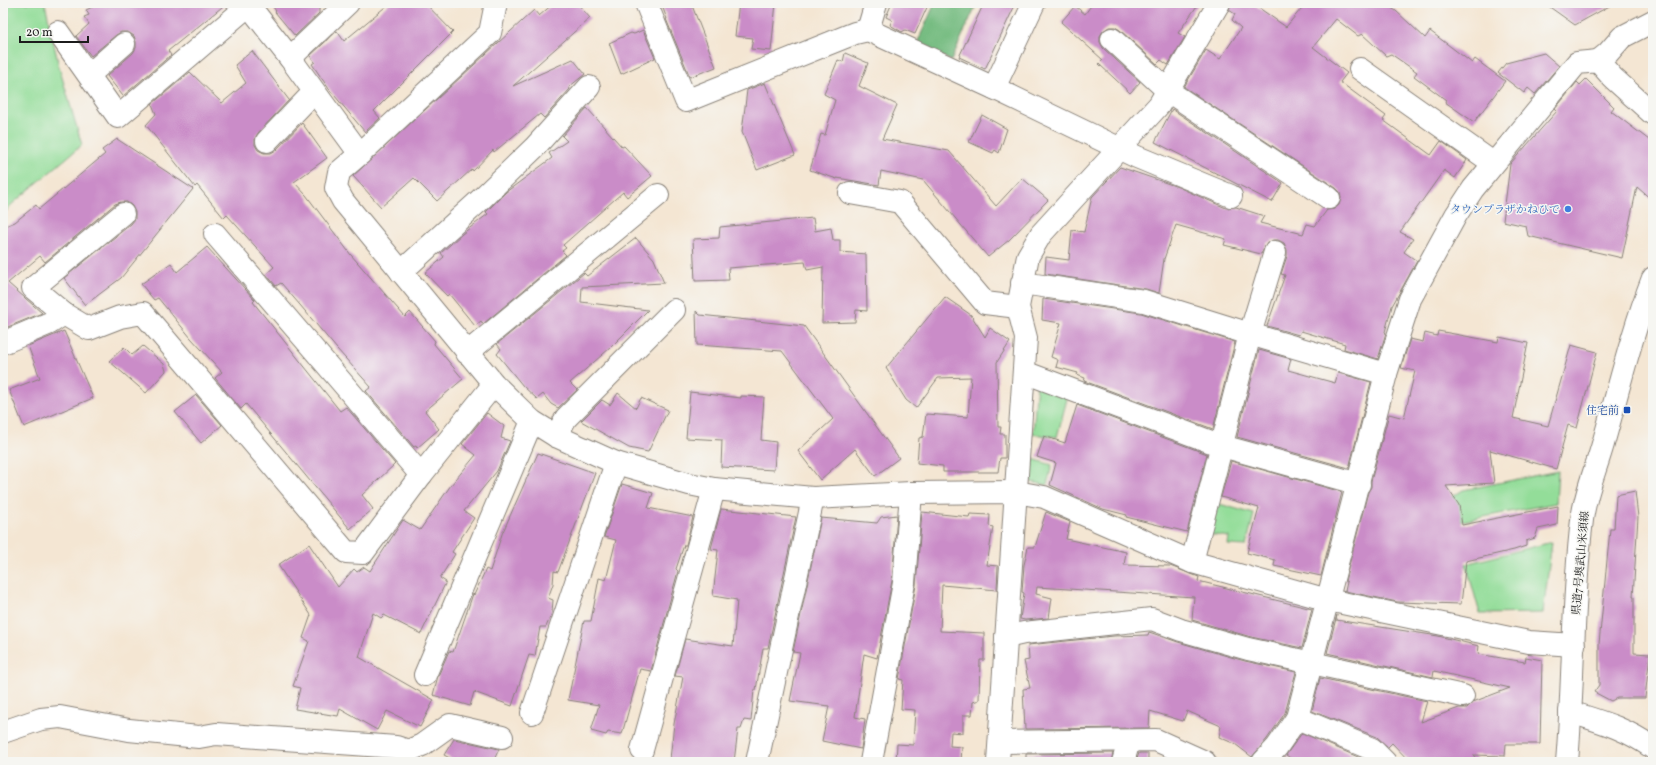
<svg xmlns="http://www.w3.org/2000/svg" width="1656" height="765" font-family="Vollkorn,'Noto Serif JP',serif">
	<style>
		.green { fill: #93dd99; stroke: #587c5a }
		.forest { fill: #76bc81; stroke: #496c4e }
		.building { fill: #ca8cc8 }
		.lines { fill: none; stroke-linecap: round; stroke-linejoin: round }
		.street-casing { stroke: #888178; stroke-width: 24 }
		.primary-casing { stroke: #888178; stroke-width: 24 }
		.street { stroke: #fff; stroke-width: 22 }
		.primary { stroke: #fff; stroke-width: 22 }
		.shop-dot { fill: #3f7fe0; stroke: #f6f6f2; stroke-width: 1.5 }
		.transit-dot { fill: #1a4fb4; stroke: #f6f6f2; stroke-width: 1.5 }
		.labels { text-anchor: middle; stroke-width: 3; stroke-linejoin: round; paint-order: stroke }
		.shop-label { font-size: 11px; fill: #366cbe; stroke: #f6f6f2; text-anchor: end }
		.transit-label { font-size: 11px; fill: #164399; stroke: #f6f6f2; text-anchor: end }
		.street-label { font-size: 11px; fill: #1c1c1c; stroke: #f6f6f2 }
	</style>
	<rect width="100%" height="100%" fill="#f6f6f2"/>
	<filter id="ink" filterUnits="userSpaceOnUse"><feTurbulence type="fractalNoise" baseFrequency=".025" numOctaves="2"/><feDisplacementMap in="SourceGraphic" scale="8" xChannelSelector="R" yChannelSelector="G"/><feConvolveMatrix kernelMatrix="1 2 1 2 8 2 1 2 1" color-interpolation-filters="sRGB"/></filter>
	<filter id="wash" filterUnits="userSpaceOnUse"><feTurbulence type="fractalNoise" baseFrequency=".012" numOctaves="4" result="noise"/><feDisplacementMap in="SourceGraphic" scale="16" xChannelSelector="R" yChannelSelector="G"/><feGaussianBlur stdDeviation="0.9" result="paint"/><feColorMatrix in="noise" values="0 0 0 0 0 0 0 0 0 0 0 0 0 0 0 0 0 1.4 0 .05"/><feComposite in="paint" operator="in"/></filter>
	<g filter="url(#wash)">
		<rect width="100%" height="100%" fill="#f4e6d3"/>
		<g class="green">
			<polygon points="3,3 45,3 59,67 82,145 11,205 3,215"/>
			<polygon points="1037,383 1068,395 1057,437 1033,434"/>
			<polygon points="1033,459 1052,465 1047,485 1031,482"/>
			<polygon points="1558,471 1556,503 1442,525 1444,502 1463,490"/>
			<polygon points="1216,503 1254,514 1246,546 1228,545 1229,537 1208,534"/>
			<polygon points="1552,542 1543,613 1480,614 1466,564"/>
		</g>
		<polygon class="forest" points="935,3 977,3 951,61 917,43"/>
		<g id="blocks">
			<g class="building">
				<polygon points="101,3 227,3 168,51 171,55 123,96 107,76 133,53 136,48 136,42 134,36 128,32 121,32 116,35 91,56 76,36 89,24 84,17 89,15 86,10"/>
				<polygon points="270,3 319,3 319,13 295,36 275,12 276,11"/>
				<polygon points="390,3 425,3 453,32 374,111 380,118 365,132 329,89 312,64 315,62 310,56 337,31 344,41"/>
				<polygon points="554,3 577,3 590,18 513,86 573,59 585,74 569,87 570,89 544,118 540,114 494,152 493,150 473,171 472,169 437,201 414,178 381,207 353,176 534,10 539,16"/>
				<polygon points="661,3 691,3 716,67 690,77 666,19 667,19"/>
				<polygon points="739,3 776,3 771,51 751,49 753,38 735,36"/>
				<polygon points="892,3 929,3 915,34 905,30 902,32 890,25 892,20 886,17"/>
				<polygon points="984,3 1016,3 985,69 959,57"/>
				<polygon points="1093,3 1199,3 1178,33 1185,37 1168,65 1161,60 1157,64 1120,30 1115,27 1109,27 1103,31 1100,36 1100,42 1103,48 1140,82 1130,93 1099,64 1103,60 1061,22 1075,6 1085,14"/>
				<polygon points="1231,3 1252,3 1286,27 1306,3 1384,3 1396,11 1425,38 1430,31 1472,63 1475,59 1505,81 1474,122 1445,102 1446,100 1414,76 1417,72 1391,54 1386,56 1362,34 1358,36 1336,19 1313,47 1347,73 1340,82 1386,116 1383,120 1431,155 1441,141 1467,160 1455,178 1444,170 1400,232 1413,239 1404,252 1417,261 1392,306 1385,332 1386,333 1378,359 1344,349 1345,344 1301,331 1299,335 1267,326 1285,275 1281,274 1287,256 1287,250 1284,243 1278,240 1273,240 1267,243 1261,254 1224,245 1226,239 1176,225 1164,259 1159,293 1146,289 1045,274 1046,257 1069,260 1072,230 1084,232 1092,197 1120,167 1178,187 1226,208 1236,207 1264,216 1260,223 1303,234 1307,224 1315,226 1327,210 1334,209 1339,205 1341,198 1340,192 1336,188 1184,87 1206,50 1220,59 1241,28 1232,20 1235,14 1229,10"/>
				<polygon points="1544,3 1615,3 1575,25"/>
				<polygon points="643,30 655,58 621,74 609,43 631,33 634,34"/>
				<polygon points="252,51 289,100 258,133 255,138 255,145 258,150 264,153 271,153 276,150 302,123 327,158 294,182 306,195 351,255 405,317 410,312 435,341 434,344 463,379 425,411 439,429 417,448 416,446 414,447 366,391 371,387 337,349 300,305 281,283 276,286 266,274 274,267 227,215 224,218 197,185 195,187 146,125 156,114 152,104 190,72 222,103 246,83 235,65"/>
				<polygon points="845,53 868,63 859,86 897,105 882,139 949,151 996,206 1022,178 1048,200 1009,240 988,257 923,180 881,171 879,185 837,178 837,179 810,170 821,134 825,135 835,100 824,94 838,60 843,62"/>
				<polygon points="1544,53 1559,66 1535,94 1528,88 1524,93 1498,73 1506,63"/>
				<polygon points="1586,79 1614,107 1611,111 1653,143 1653,201 1637,187 1622,258 1528,236 1526,226 1503,221 1510,164 1557,111 1555,109 1577,82 1580,85"/>
				<polygon points="765,83 795,155 757,170 742,132 747,90"/>
				<polygon points="587,108 622,147 624,146 652,176 627,197 623,192 563,245 566,248 562,251 566,255 483,324 481,321 475,326 449,294 447,296 425,273 444,257 441,253 462,234 488,214 486,212 506,192 552,158 549,153 567,141 562,136"/>
				<polygon points="1172,109 1283,183 1272,202 1155,142"/>
				<polygon points="982,115 1007,129 999,153 995,150 993,153 969,142"/>
				<polygon points="117,139 193,189 121,278 85,305 64,278 131,224 135,219 135,212 132,206 127,202 121,202 115,204 45,262 40,256 8,283 42,313 3,329 3,227 15,222 36,205 39,209 105,154 102,150"/>
				<polygon points="813,218 815,231 831,228 833,240 840,240 840,252 866,254 867,311 856,310 855,322 822,323 823,267 807,270 805,262 728,268 729,280 695,281 693,239 719,238 720,227"/>
				<polygon points="636,238 654,259 664,283 582,287 581,302 648,310 610,348 570,383 577,390 558,408 551,404 543,394 537,399 523,386 497,354 501,349 497,344 584,273 587,276"/>
				<polygon points="207,247 255,300 253,302 340,411 346,407 395,464 362,495 373,509 350,529 246,404 241,409 215,378 222,372 191,338 158,298 154,300 141,284 171,263 177,272"/>
				<polygon points="945,297 971,315 985,337 990,328 1010,342 997,362 998,427 1001,427 1000,434 1005,434 1005,458 1000,458 998,472 943,472 943,466 917,463 919,438 923,437 926,414 968,417 971,377 938,378 916,408 906,400 886,368"/>
				<polygon points="1043,299 1141,313 1235,342 1213,429 1084,381 1085,378 1077,375 1078,373 1056,367 1058,360 1051,357 1061,323 1042,320"/>
				<polygon points="696,311 700,315 804,326 899,458 875,476 855,449 820,480 798,451 833,419 782,351 697,345"/>
				<polygon points="64,331 93,398 24,427 9,390 40,378 28,346"/>
				<polygon points="1438,331 1498,342 1499,337 1528,343 1513,418 1548,426 1571,345 1597,352 1577,428 1568,425 1556,469 1490,450 1494,483 1446,486 1459,505 1462,525 1558,506 1557,525 1538,529 1535,538 1526,541 1526,546 1514,550 1466,561 1461,604 1397,602 1345,591 1347,582 1345,581 1368,492 1371,487 1371,481 1389,414 1404,418 1415,371 1401,368 1410,339 1423,342 1425,333 1437,336"/>
				<polygon points="143,346 164,364 166,371 146,393 109,361 124,347 132,355"/>
				<polygon points="1259,350 1291,359 1288,370 1335,383 1338,373 1371,382 1349,468 1237,437"/>
				<polygon points="690,392 741,398 741,396 764,397 761,440 776,442 774,470 721,467 722,440 686,438"/>
				<polygon points="618,393 636,408 641,398 668,410 648,452 629,448 581,421 602,400 610,405"/>
				<polygon points="196,395 222,425 201,443 175,412"/>
				<polygon points="1077,405 1207,454 1187,532 1126,517 1127,515 1103,509 1050,485 1056,463 1037,457 1044,436 1065,443"/>
				<polygon points="487,413 504,426 501,438 510,441 497,471 464,511 474,518 452,552 455,554 440,578 446,582 421,634 384,615 381,618 373,613 359,657 434,700 420,727 387,711 377,730 340,709 338,716 295,709 300,688 293,686 309,641 303,638 311,615 278,565 309,544 338,587 354,569 357,572 364,567 370,571 403,520 420,530 451,485 476,455 462,444"/>
				<polygon points="538,453 595,473 558,572 554,571 553,584 548,598 553,600 552,613 546,627 540,627 535,656 529,655 512,706 474,692 470,706 433,695 438,676 449,651 453,652 473,594 474,595 486,569 490,571 502,534"/>
				<polygon points="1231,461 1342,492 1321,576 1274,566 1275,560 1247,553 1259,508 1221,497"/>
				<polygon points="622,484 653,493 648,508 693,517 686,545 684,545 676,569 678,571 651,671 640,669 622,734 608,732 606,735 591,731 599,705 568,700 584,621 591,621 599,578 606,580 616,540 604,537"/>
				<polygon points="1635,491 1638,517 1633,597 1634,597 1634,653 1650,654 1645,698 1617,698 1611,701 1594,692 1599,685 1599,644 1610,529 1614,529 1616,495"/>
				<polygon points="721,509 796,517 768,648 763,648 756,690 754,690 751,721 744,720 741,729 738,729 734,762 683,762 670,759 674,724 683,677 675,676 685,639 733,646 737,600 713,596 718,550 711,549"/>
				<polygon points="922,512 969,517 970,514 990,515 989,526 993,527 987,565 998,566 997,590 942,585 940,631 984,633 984,660 980,660 979,700 973,702 972,715 963,715 963,733 951,732 950,746 962,747 961,762 896,762 897,744 913,745 915,710 901,709 903,680 899,679 916,585"/>
				<polygon points="1046,512 1070,522 1066,539 1126,552 1124,565 1170,566 1199,577 1198,581 1312,609 1302,648 1251,637 1192,620 1194,597 1037,587 1036,594 1052,598 1049,618 1025,620 1020,619 1024,593 1022,592 1024,565 1028,547 1035,547"/>
				<polygon points="897,515 892,581 877,658 864,654 855,717 865,719 861,749 822,741 829,706 790,701 800,653 793,652 821,518 877,523 881,517"/>
				<polygon points="1337,615 1336,620 1438,636 1479,646 1478,654 1525,662 1526,657 1542,660 1540,744 1506,744 1505,756 1473,755 1479,762 1410,762 1392,743 1388,747 1377,737 1312,711 1320,678 1427,701 1421,722 1459,708 1467,708 1473,702 1510,688 1434,671 1433,677 1327,653"/>
				<polygon points="1149,632 1178,642 1245,661 1296,672 1285,713 1267,739 1252,757 1235,744 1219,737 1221,726 1187,711 1183,721 1150,711 1149,728 1025,729 1023,689 1030,688 1024,661 1029,660 1028,645 1114,636 1148,635"/>
				<polygon points="1302,733 1365,760 1367,762 1296,762 1286,755"/>
				<polygon points="454,739 499,749 493,762 457,762 444,755"/>
				<polygon points="1113,753 1111,762 1026,762 1026,754"/>
				<polygon points="1139,753 1148,753 1148,762 1136,762"/>
			</g>
		</g>
	</g>
	<g filter="url(#ink)">
		<use href="#blocks" fill-opacity="0" stroke="#888178" stroke-width="1"/>
		<g class="lines">
			<g class="street-casing">
				<g id="street">
					<polyline points="247,3 290,58 360,154"/>
					<polyline points="496,3 490,33 360,154 339,172 336,188 343,201 494,384 532,421 556,436 616,463 689,484 714,489 813,498 911,493 1016,492 1044,497 1192,562 1328,600 1529,642 1574,645"/>
					<polyline points="646,3 686,101 855,33 868,30 994,88 1137,157 1231,196"/>
					<polyline points="868,30 876,3"/>
					<polyline points="58,32 118,117 249,5"/>
					<polyline points="1112,39 1168,91 1329,198"/>
					<polyline points="290,58 348,3"/>
					<polyline points="1598,61 1608,53 1622,37 1653,21"/>
					<polyline points="1360,69 1493,163"/>
					<polyline points="89,75 124,44"/>
					<polyline points="994,88 1034,3"/>
					<polyline points="267,141 314,92"/>
					<polyline points="850,193 900,202 985,303 1018,307"/>
					<polyline points="123,214 33,288 64,314 89,329 120,317 143,313 346,552 363,553 421,475 494,384"/>
					<polyline points="215,234 421,475"/>
					<polyline points="401,272 478,202 534,148 589,87"/>
					<polyline points="1022,283 1144,301 1250,334 1386,374"/>
					<polyline points="5,342 50,323 64,314"/>
					<polyline points="467,353 658,195"/>
					<polyline points="1024,372 1222,446 1359,484"/>
					<polyline points="556,436 566,418 674,310"/>
					<polyline points="1192,562 1250,334 1275,252"/>
					<polyline points="1006,637 1024,633 1152,619 1181,630 1248,649 1463,696"/>
					<polyline points="425,675 532,421"/>
					<path d="M1570 712C1602 722 1625 728 1653 748"/>
					<polyline points="532,713 616,463"/>
					<polyline points="3,732 41,719 60,717 129,730 178,735 199,737 216,734 396,747 408,751 422,745 450,725 502,737"/>
					<polyline points="1000,742 1156,740 1205,762"/>
					<polyline points="642,750 714,489"/>
					<polyline points="757,762 813,498"/>
					<polyline points="871,762 904,583 911,493"/>
					<polyline points="998,762 1026,338 1018,307 1028,256 1041,234 1159,105 1219,3"/>
					<polyline points="1123,762 1129,741"/>
					<polyline points="1263,762 1277,747 1297,718"/>
					<polyline points="1385,762 1372,749 1297,718 1386,374 1410,299 1456,215 1473,189 1577,63 1598,61 1613,78 1653,114"/>
				</g>
			</g>
			<g class="primary-casing">
				<path id="primary" d="M1567 762C1574 681 1572 600 1582 520 1585 493 1596 469 1603 444 1619 388 1632 332 1653 278"/>
			</g>
			<use href="#street" class="street"/>
			<use href="#primary" class="primary"/>
		</g>
	</g>
	<circle class="shop-dot" cx="1568" cy="209" r="4"/>
	<rect class="transit-dot" x="1623" y="406" width="8" height="8" rx="2"/>
	<g class="labels">
		<g class="shop-label">
			<text x="1560" y="213">タウンプラザかねひで</text>
		</g>
		<g class="transit-label">
			<text x="1619" y="414">住宅前</text>
		</g>
		<g class="street-label">
			<text transform="translate(1580 563) rotate(-85)" y="4">県道7号奥武山米須線</text>
		</g>
	</g>
	<rect width="1656" height="765" fill="none" stroke="#f6f6f2" stroke-width="16"/>
	<path d="M20 36v6h68v-6" fill="none" stroke="#1c1c1c" stroke-width="2"/>
	<text x="26" y="36" font-size="12" fill="#1c1c1c" stroke="#f6f6f2" stroke-width="3" paint-order="stroke">20 m</text>
</svg>
